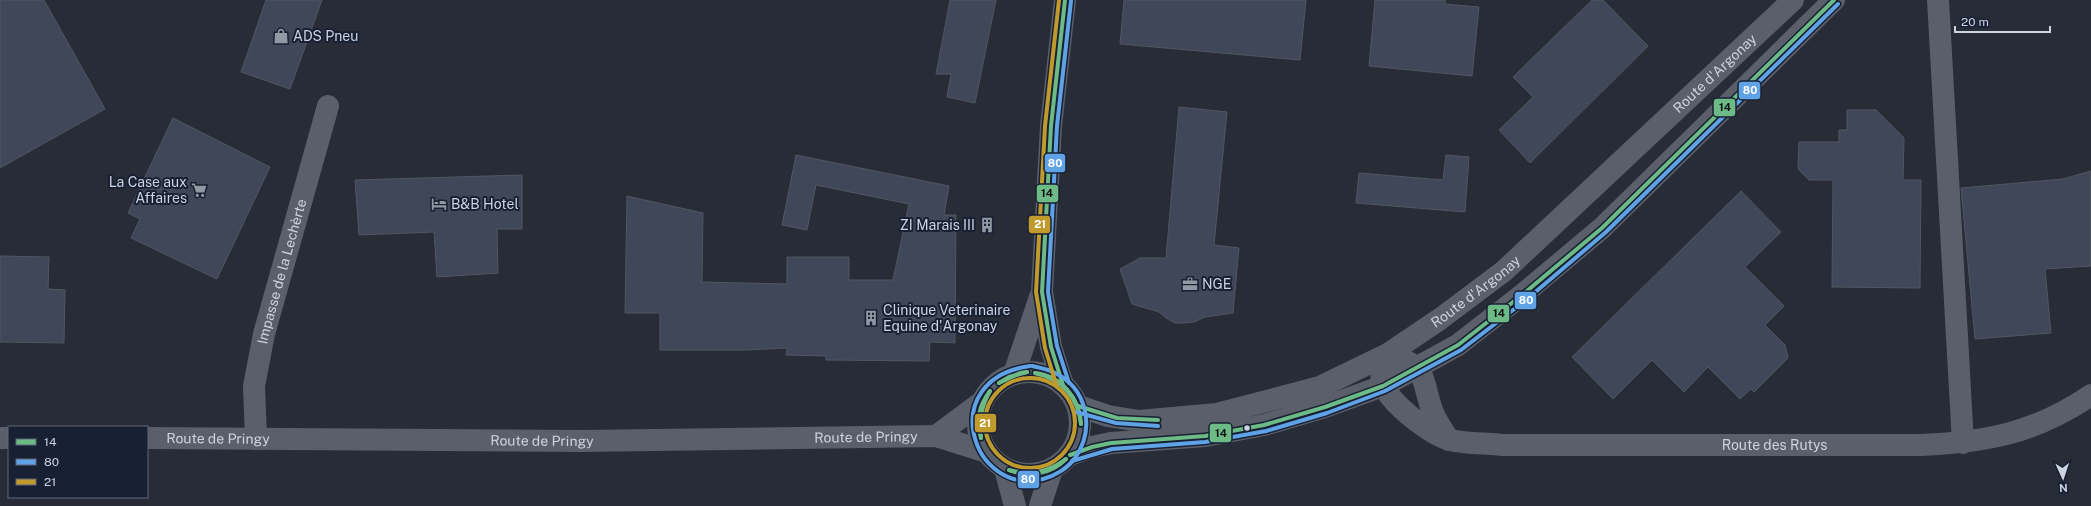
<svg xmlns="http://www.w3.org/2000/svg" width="2091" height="506" font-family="'Public Sans',sans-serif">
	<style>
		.building { fill: #404758; stroke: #525660 }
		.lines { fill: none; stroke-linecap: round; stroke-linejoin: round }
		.minor { stroke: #5a5f69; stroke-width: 22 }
		.tertiary { stroke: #5a5f69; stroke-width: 22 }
		.bus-1-casing { stroke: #182033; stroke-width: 7 }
		.bus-2-casing { stroke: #182033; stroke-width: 7 }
		.bus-3-casing { stroke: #182033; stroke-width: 7 }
		.bus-1 { stroke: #6cba86; stroke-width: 4 }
		.bus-2 { stroke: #60a2e6; stroke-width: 4 }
		.bus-3 { stroke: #c09a2d; stroke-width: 4 }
		.bus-dot { fill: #ccd2df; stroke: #182033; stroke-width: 1.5 }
		.labels { text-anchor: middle; stroke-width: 4; stroke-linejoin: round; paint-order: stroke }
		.poi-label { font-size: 14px; fill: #ccd2df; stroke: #182033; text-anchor: start }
		.street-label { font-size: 14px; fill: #ccd2df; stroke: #182033 }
		.line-badge { stroke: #182033; stroke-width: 1.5 }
		.badge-label { font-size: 11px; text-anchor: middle; font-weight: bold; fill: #fff }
		.pale-badge-label { font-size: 11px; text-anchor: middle; font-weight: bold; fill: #111 }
	</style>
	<rect width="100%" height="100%" fill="#272c37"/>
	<g class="building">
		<polygon points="0,0 44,0 105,109 0,168"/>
		<polygon points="266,0 322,0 290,89 241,72"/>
		<polygon points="950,0 996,0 975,103 947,97 951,74 936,74"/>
		<polygon points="1124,0 1306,0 1300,60 1120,44"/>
		<polygon points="1375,0 1445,0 1445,4 1479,7 1472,76 1369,66"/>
		<polygon points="1592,0 1603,0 1648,46 1530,163 1499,130 1533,97 1513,77"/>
		<polygon points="1179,107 1227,112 1214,245 1239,248 1233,313 1205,317 1194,322 1184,323 1175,323 1166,318 1159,312 1132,304 1120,269 1140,258 1166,258"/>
		<polygon points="1847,110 1876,110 1904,138 1903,180 1921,180 1920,288 1832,287 1833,180 1809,180 1798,169 1799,142 1839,142 1839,130 1847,130"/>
		<polygon points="173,118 270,167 217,279 131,238 140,219 128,213"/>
		<polygon points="796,155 949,186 944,215 956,215 955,343 930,342 929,361 826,360 826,356 786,355 787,348 746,350 660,350 660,313 625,313 627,196 703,213 702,282 787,284 787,257 849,257 849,280 893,280 909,204 816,185 807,230 782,225"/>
		<polygon points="1446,155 1469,157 1465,212 1356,203 1359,173 1443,180"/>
		<polygon points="2091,171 2091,266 2045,269 2051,333 1975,339 1961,188 2063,179"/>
		<polygon points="522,175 522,229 497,229 498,273 437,277 434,232 359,235 355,180"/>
		<polygon points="1741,191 1781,232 1745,267 1784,306 1765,325 1785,345 1788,358 1754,392 1751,389 1740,399 1708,367 1684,392 1652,360 1613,399 1572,357"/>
		<polygon points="0,256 49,257 48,289 65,290 64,343 0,342"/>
	</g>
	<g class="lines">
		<g class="minor">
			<polyline points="1938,0 1963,443"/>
			<polyline points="1014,374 1040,297"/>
			<polyline points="1063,385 1051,347 1042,292 1051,126 1065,0"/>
			<path id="s1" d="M256 439 254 386 264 334 328 106"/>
			<path id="s2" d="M1449 440C1443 430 1435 420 1432 410 1420 375 1429 367 1388 354 1384 364 1378 376 1384 386 1392 405 1431 435 1450 440 1467 444 1485 443 1502 445H1921C1987 442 2035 433 2091 395"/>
		</g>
		<g class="tertiary">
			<circle cx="1029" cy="423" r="51"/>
			<path id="s3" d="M1078 406 1108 416 1139 421 1217 414 1320 387 1388 354 1440 319 1504 271 1793 0"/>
			<polyline points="936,436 983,401"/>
			<polyline points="0,438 9,438"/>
			<path id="s4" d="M147 438 582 441 936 436 987 452"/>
			<polyline points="1070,455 1092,447 1111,443 1205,436 1264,425 1325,407 1383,386 1458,345 1522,295 1602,228 1834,0"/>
			<polyline points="1005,469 1015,506"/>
			<polyline points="1040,506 1052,469"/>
		</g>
		<g class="bus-1-casing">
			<g id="bus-1">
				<path d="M1035 373C1061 376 1080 398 1081 424"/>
				<path d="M1035 373C1062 379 1078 397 1081 424"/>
				<polyline points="999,383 1020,373 1027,372"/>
				<polyline points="999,383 1009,377 1027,372"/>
				<polyline points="1063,385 1051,347 1042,292 1051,126 1065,0"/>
				<polyline points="1078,406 1117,418 1158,420"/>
				<path d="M981 438C976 421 979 405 990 391"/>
				<path d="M981 438C979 420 981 407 990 391"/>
				<polyline points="1070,455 1092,447 1111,443 1205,436 1264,425 1325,407 1383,386 1458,345 1522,295 1602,228 1834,0"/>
				<path d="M1009 470C1031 476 1048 472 1066 459"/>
				<path d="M1009 470C1029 478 1051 474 1066 459"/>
			</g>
		</g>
		<g class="bus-2-casing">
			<g id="bus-2">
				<path d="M1030 366C935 379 971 497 1043 479 1055 476 1068 468 1075 458 1095 429 1088 389 1055 373 1048 369 1040 368 1032 366"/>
				<polyline points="1069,383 1057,346 1048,292 1057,126 1071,1"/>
				<polyline points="1076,412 1116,423 1158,426"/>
				<polyline points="1072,461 1112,449 1205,442 1266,431 1327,413 1385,391 1461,350 1526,300 1606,232 1838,4"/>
			</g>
		</g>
		<g class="bus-3-casing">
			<g id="bus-3">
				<circle cx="1030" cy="423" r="45"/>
				<polyline points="1057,387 1045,348 1036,292 1045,126 1059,0"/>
			</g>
		</g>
		<use href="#bus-1" class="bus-1"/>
		<use href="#bus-2" class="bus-2"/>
		<use href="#bus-3" class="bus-3"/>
	</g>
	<defs>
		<g id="shop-bare" transform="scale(1.2)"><path d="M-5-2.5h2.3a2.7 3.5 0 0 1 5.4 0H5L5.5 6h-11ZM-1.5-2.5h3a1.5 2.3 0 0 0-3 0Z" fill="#9298a4" stroke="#182033" stroke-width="2.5" paint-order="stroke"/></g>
		<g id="supermarket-bare" transform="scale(1.2)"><path d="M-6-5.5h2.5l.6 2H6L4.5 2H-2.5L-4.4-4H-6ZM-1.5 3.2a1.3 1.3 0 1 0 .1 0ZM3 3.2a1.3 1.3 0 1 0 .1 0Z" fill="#9298a4" stroke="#182033" stroke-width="2.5" paint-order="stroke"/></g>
		<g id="hotel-bare" transform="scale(1.2)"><path d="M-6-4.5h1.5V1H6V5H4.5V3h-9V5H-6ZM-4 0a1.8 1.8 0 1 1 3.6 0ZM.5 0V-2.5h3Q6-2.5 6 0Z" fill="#9298a4" stroke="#182033" stroke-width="2.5" paint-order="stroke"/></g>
		<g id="building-bare" transform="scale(1.2)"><path d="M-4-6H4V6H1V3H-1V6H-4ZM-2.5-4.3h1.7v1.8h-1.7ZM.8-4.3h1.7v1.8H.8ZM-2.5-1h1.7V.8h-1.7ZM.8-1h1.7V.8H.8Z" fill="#9298a4" stroke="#182033" stroke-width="2.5" paint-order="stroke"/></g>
		<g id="office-bare" transform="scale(1.2)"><path d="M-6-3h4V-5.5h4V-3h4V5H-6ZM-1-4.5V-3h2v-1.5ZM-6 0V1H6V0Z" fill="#9298a4" stroke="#182033" stroke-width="2.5" paint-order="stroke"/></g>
	</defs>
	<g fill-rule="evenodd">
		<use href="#shop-bare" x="281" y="36"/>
		<use href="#supermarket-bare" x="199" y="190"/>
		<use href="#hotel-bare" x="439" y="204"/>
		<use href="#building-bare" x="987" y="225"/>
		<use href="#office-bare" x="1190" y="284"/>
		<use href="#building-bare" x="871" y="318"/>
	</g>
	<circle class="bus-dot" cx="1247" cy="428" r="3.5"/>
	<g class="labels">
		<g class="poi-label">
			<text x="293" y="41">ADS Pneu</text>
			<text x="187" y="187" text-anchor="end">La Case aux<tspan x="187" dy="16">Affaires</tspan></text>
			<text x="451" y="209">B&amp;B Hotel</text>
			<text x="975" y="230" text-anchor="end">ZI Marais III</text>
			<text x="1202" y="289">NGE</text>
			<text x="883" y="315">Clinique Veterinaire<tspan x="883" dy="16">Equine d'Argonay</tspan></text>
		</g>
		<g class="street-label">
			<text dy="5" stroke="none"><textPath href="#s3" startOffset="755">Route d'Argonay</textPath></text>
			<text dy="5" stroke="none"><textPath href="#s1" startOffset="171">Impasse de la Lechèrte</textPath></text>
			<text dy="5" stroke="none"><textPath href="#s3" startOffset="431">Route d'Argonay</textPath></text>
			<text dy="5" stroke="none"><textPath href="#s4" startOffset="719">Route de Pringy</textPath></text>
			<text dy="5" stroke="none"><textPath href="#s4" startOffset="71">Route de Pringy</textPath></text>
			<text dy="5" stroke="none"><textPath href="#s4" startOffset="395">Route de Pringy</textPath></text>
			<text dy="5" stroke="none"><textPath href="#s2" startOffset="557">Route des Rutys</textPath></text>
		</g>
	</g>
	<g class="line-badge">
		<rect x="1738" y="81" width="23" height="19" rx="4" fill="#60a2e6"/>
		<rect x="1713" y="98" width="23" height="19" rx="4" fill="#6cba86"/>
		<rect x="1044" y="153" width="22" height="20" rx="4" fill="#60a2e6"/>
		<rect x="1036" y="184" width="23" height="19" rx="4" fill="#6cba86"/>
		<rect x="1028" y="215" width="23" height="19" rx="4" fill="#c09a2d"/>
		<rect x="1514" y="291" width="23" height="19" rx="4" fill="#60a2e6"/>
		<rect x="1487" y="304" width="23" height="19" rx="4" fill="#6cba86"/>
		<rect x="974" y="413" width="23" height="20" rx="4" fill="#c09a2d"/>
		<rect x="1209" y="423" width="23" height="20" rx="4" fill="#6cba86"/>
		<rect x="1017" y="470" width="23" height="19" rx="4" fill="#60a2e6"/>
	</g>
	<g class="badge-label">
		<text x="1750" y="94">80</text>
		<text x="1055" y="167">80</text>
		<text x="1040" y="228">21</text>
		<text x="1526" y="304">80</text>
		<text x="985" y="427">21</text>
		<text x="1028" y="483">80</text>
	</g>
	<g class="pale-badge-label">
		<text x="1725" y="111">14</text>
		<text x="1047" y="197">14</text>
		<text x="1499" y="317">14</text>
		<text x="1221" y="437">14</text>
	</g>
	<rect x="8" y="426" width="140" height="72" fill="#182033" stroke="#606778"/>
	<rect x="16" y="439" width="20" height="6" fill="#6cba86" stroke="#606778"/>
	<text x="44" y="446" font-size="12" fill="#ccd2df">14</text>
	<rect x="16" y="459" width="20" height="6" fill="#60a2e6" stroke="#606778"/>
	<text x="44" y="466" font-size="12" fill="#ccd2df">80</text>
	<rect x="16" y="479" width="20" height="6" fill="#c09a2d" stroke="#606778"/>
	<text x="44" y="486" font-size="12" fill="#ccd2df">21</text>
	<g transform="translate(2063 478) rotate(177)" stroke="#182033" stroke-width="3" paint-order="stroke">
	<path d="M0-3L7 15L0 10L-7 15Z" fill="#ccd2df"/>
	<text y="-6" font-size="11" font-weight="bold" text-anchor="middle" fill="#ccd2df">N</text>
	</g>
	<path d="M1955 26v6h95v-6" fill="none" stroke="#ccd2df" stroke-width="2"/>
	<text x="1961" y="26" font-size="12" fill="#ccd2df" stroke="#182033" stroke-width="3" paint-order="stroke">20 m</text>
</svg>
